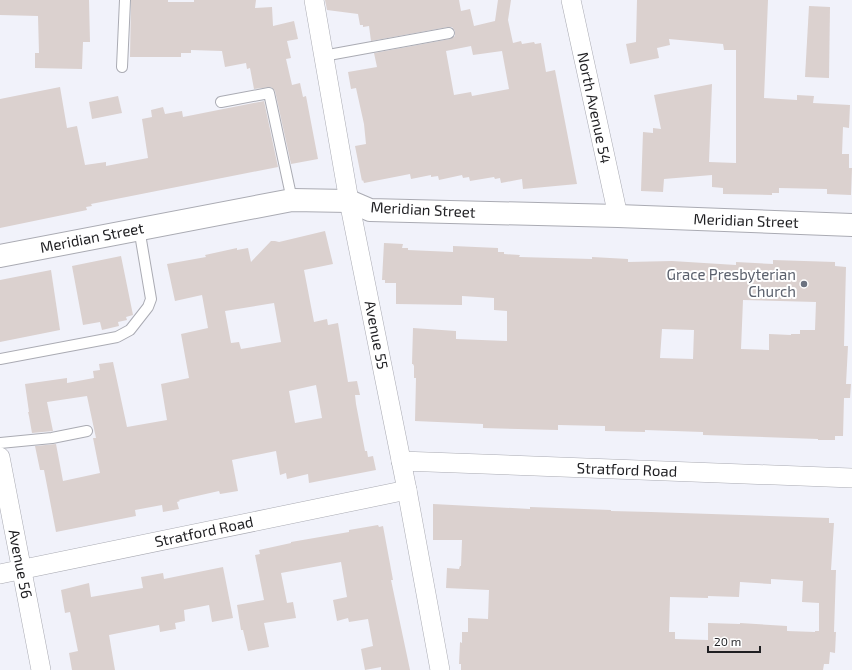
<svg xmlns="http://www.w3.org/2000/svg" width="852" height="670" font-family="'Exo 2',sans-serif">
	<style>
		.building { fill: #dbd1cf; fill-rule: evenodd }
		.lines { fill: none; stroke-linecap: round; stroke-linejoin: round }
		.lane-casing { stroke: #aaabb3; stroke-width: 12 }
		.street-casing { stroke: #aaabb3; stroke-width: 20 }
		.secondary-casing { stroke: #aaabb3; stroke-width: 24 }
		.lane { stroke: #fff; stroke-width: 10 }
		.street { stroke: #fff; stroke-width: 19 }
		.secondary { stroke: #fff; stroke-width: 22 }
		.worship-dot { fill: #6b7280; stroke: #fff; stroke-width: 1.5 }
		.labels { text-anchor: middle; stroke-width: 4; stroke-linejoin: round; paint-order: stroke }
		.street-label { font-size: 15px; fill: #1f1f22; stroke: #fff }
		.worship-label { font-size: 15px; fill: #5b616d; stroke: #fff; text-anchor: end }
	</style>
	<rect width="100%" height="100%" fill="#f1f2fa"/>
	<g class="building">
		<polygon points="0,0 89,0 90,42 83,42 82,69 35,68 35,53 39,53 38,16 0,15"/>
		<polygon points="131,0 168,0 168,2 194,2 194,0 256,0 255,8 272,7 273,26 294,21 298,39 287,41 291,58 286,59 292,85 300,83 303,97 306,96 318,159 291,164 275,91 271,87 254,89 250,68 247,69 246,63 225,67 222,51 191,50 191,53 181,53 181,57 130,57"/>
		<path d="M325 0H459L461 11 470 9 474 26 495 21 498 0H511L508 20 513 43 521 41 522 44 534 42 535 44 541 43 546 72 555 70 577 184 523 189 522 179 501 183 500 178 495 179 494 177 470 181 469 177 463 178 462 175 439 180 438 176 431 177V175L411 179 410 174 364 183 363 180 362 181 355 146 366 144 364 124 356 88 351 89 348 72 377 67 374 53 450 39 455 36V31L452 27H448L371 41 369 26 363 27V25H360L358 14 327 10ZM471 46 473 55 502 51 509 89 472 96 471 92 454 95 446 51Z"/>
		<polygon points="637,0 768,0 764,98 797,100 797,95 814,96 813,103 850,105 849,128 843,127 842,154 849,154 849,168 852,168 851,195 827,194 827,189 779,188 779,193 772,193 772,195 723,194 723,188 712,187 712,175 664,179 663,192 641,191 643,132 653,133 653,128 661,129 654,95 712,84 709,162 736,163 736,50 724,50 723,44 669,39 670,45 657,48 659,58 630,64 626,44 636,42"/>
		<polygon points="809,6 830,7 829,78 805,77"/>
		<polygon points="60,87 67,128 77,126 85,165 106,162 106,166 148,158 142,119 152,117 151,110 163,107 165,114 182,111 183,117 264,101 278,167 91,204 92,206 86,207 87,210 0,228 0,99"/>
		<polygon points="118,96 122,113 92,119 89,102"/>
		<path d="M325 231 333 264 304 270 314 322 327 319 328 325 338 323 348 382 357 381 360 395H355L356 404 365 451H367L368 457 373 456 376 470 309 483 308 474 287 479 286 473 280 475 276 451 232 460 238 491 220 494 219 491 179 500 180 501 177 502 179 509 163 512 162 505 135 510 136 516 56 532 44 470H40L35 446 56 444 63 481 100 473 93 438H96L87 396 47 402 53 431 32 433 29 416 28 412H29L25 384 67 378V383L94 378 93 371 100 370 99 364 113 362 127 427 167 420 161 384 189 378 181 334 208 328 202 295 175 301 167 264 206 257 205 255 237 248V250L248 248 251 262 271 241H275L279 242ZM274 303 281 342 241 349 239 342 231 343 225 311ZM316 385 322 418 295 423 289 391Z"/>
		<path d="M384 243 403 244 402 248H408V250L453 252V246L498 248V252H504V254L520 255 519 257 592 259V257L628 259V262L672 261 736 265V262L773 264V260L835 262V266L846 267 844 346H848L846 384H851L850 398H844L843 436H835V440H818V439L703 435V432L645 430V432L605 431V426L558 425V430L483 428V424L415 421 416 378H414V366L413 364H412L413 328 456 331V339L507 341V311L494 310V298L462 296V305L396 304V283H385V280H382ZM743 300 816 302 815 330H800V334H791V335L769 334V350L741 349ZM662 329 694 330 693 359 660 358Z"/>
		<polygon points="121,256 133,315 126,317 127,320 118,322 119,326 102,330 100,322 83,325 72,266"/>
		<polygon points="51,270 60,330 0,342 0,280"/>
		<path d="M433 504 530 509V507L611 510V511L651 512 829 518V523H834L831 570H836L834 632H836L835 653 830 652 829 664H824L823 670H461V664H459L460 642 462 643V632H468V618L488 619 489 590 446 588 447 568 459 569 460 566H461L462 540H433ZM771 579 803 581 802 602 819 603V631H815V632L787 631V626L740 623V624L708 623V640L675 639V632H669L670 597 708 598V596L739 597 740 582 771 584Z"/>
		<polygon points="378,525 379,527 383,526 393,580 391,580 410,670 381,670 381,667 365,670 361,649 373,646 368,619 349,622 348,618 337,621 333,600 347,597 341,562 281,573 287,603 293,602 296,618 264,623 269,647 248,651 243,630 241,630 237,605 264,600 255,555 260,554 259,550 291,543 291,542 349,532 349,530"/>
		<polygon points="223,567 233,618 212,622 209,605 184,610 185,621 175,623 176,629 160,632 159,625 109,635 115,670 72,670 69,653 78,651 70,612 65,613 61,590 89,583 91,597 143,588 141,577 147,576 163,573 164,579"/>
	</g>
	<g class="lines">
		<g class="lane-casing">
			<g id="lane">
				<polyline points="323,56 449,33"/>
				<polyline points="122,67 125,0"/>
				<polyline points="221,102 269,93 292,200"/>
				<polyline points="0,359 117,337 130,330 148,307 151,299 139,228"/>
				<polyline points="0,443 52,438 87,431"/>
			</g>
		</g>
		<g class="street-casing">
			<g id="street">
				<polyline points="314,0 349,201 407,490 440,670"/>
				<polyline points="571,0 618,216"/>
				<polyline points="0,457 41,670"/>
				<polyline points="401,461 852,478"/>
				<polyline points="0,574 407,490"/>
			</g>
		</g>
		<g class="secondary-casing">
			<polyline id="secondary" points="0,256 292,200 349,201 370,210 618,216 852,225"/>
		</g>
		<use href="#lane" class="lane"/>
		<use href="#street" class="street"/>
		<use href="#secondary" class="secondary"/>
	</g>
	<circle class="worship-dot" cx="804" cy="284" r="4"/>
	<g class="labels">
		<g class="street-label">
			<text transform="translate(594 108) rotate(78)" y="5">North Avenue 54</text>
			<text transform="translate(423 210) rotate(3)" y="5">Meridian Street</text>
			<text transform="translate(746 221) rotate(2)" y="5">Meridian Street</text>
			<text transform="translate(92 238) rotate(-11)" y="5">Meridian Street</text>
			<text transform="translate(376 335) rotate(79)" y="5">Avenue 55</text>
			<text transform="translate(627 470) rotate(2)" y="5">Stratford Road</text>
			<text transform="translate(204 532) rotate(-12)" y="5">Stratford Road</text>
			<text transform="translate(20 564) rotate(79)" y="5">Avenue 56</text>
		</g>
		<g class="worship-label">
			<text x="796" y="280">Grace Presbyterian<tspan x="796" dy="17">Church</tspan></text>
		</g>
	</g>
	<path d="M708 646v6h52v-6" fill="none" stroke="#1f1f22" stroke-width="2"/>
	<text x="714" y="646" font-size="12" fill="#1f1f22" stroke="#ffffff" stroke-width="3" paint-order="stroke">20 m</text>
</svg>
